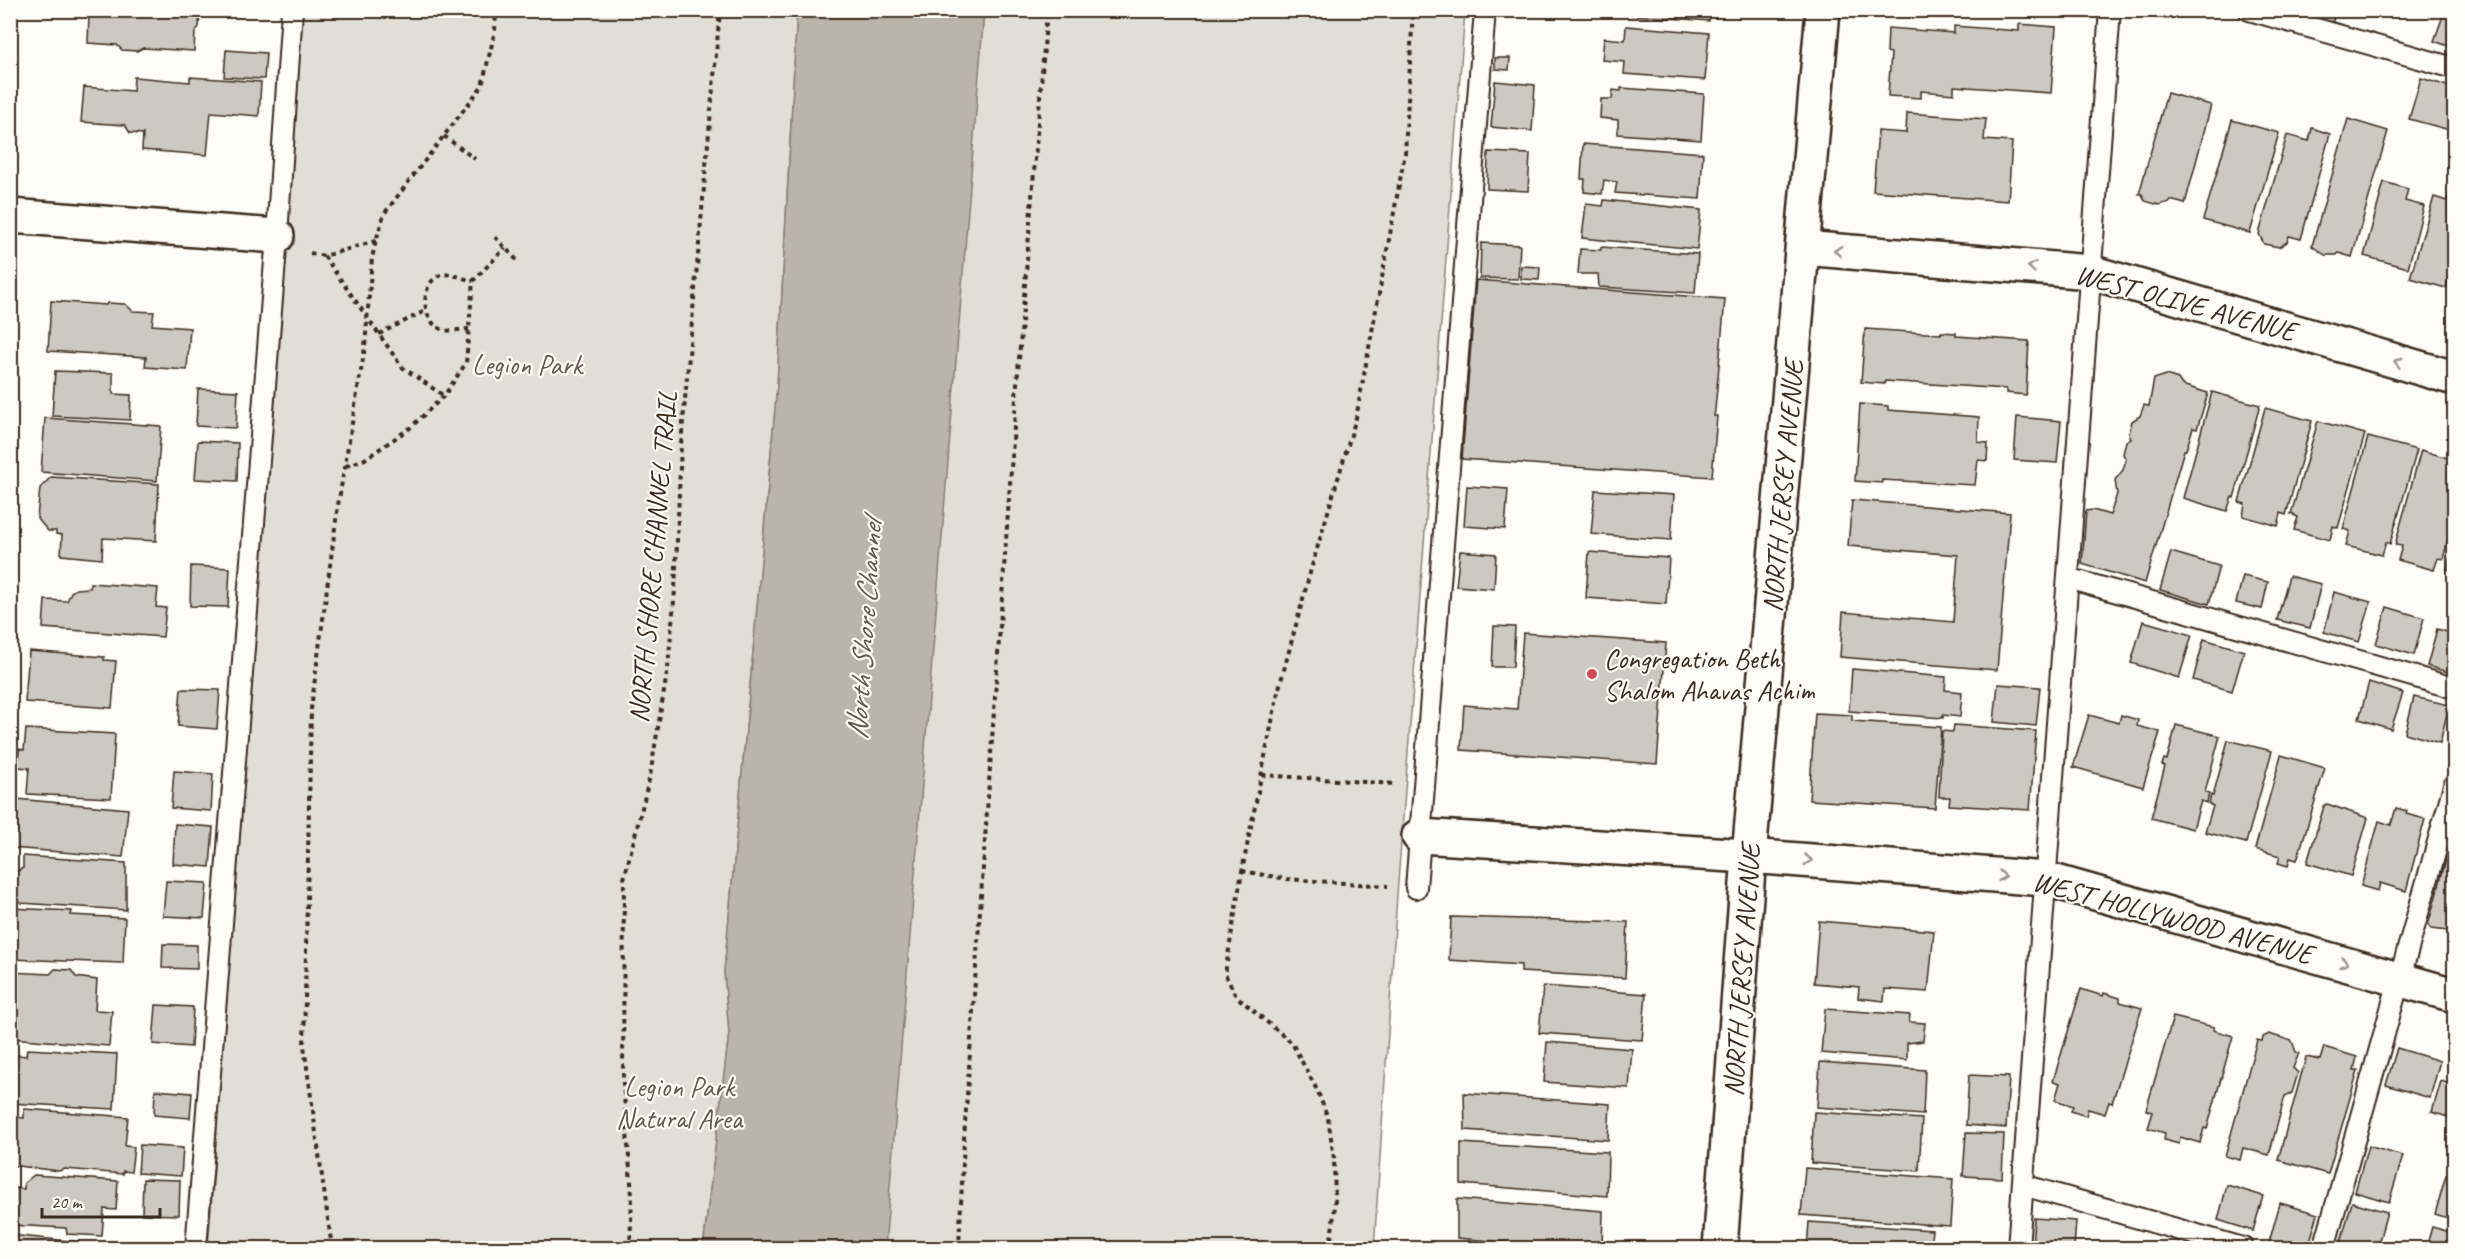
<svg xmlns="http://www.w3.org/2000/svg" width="2465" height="1259" font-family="Caveat,sans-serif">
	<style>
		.green { fill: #e1ded7; stroke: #8e847a; stroke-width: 1.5 }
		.water { fill: #bbb4ad; stroke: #887d74; stroke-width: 1.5 }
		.building { fill: #cdc8c2; stroke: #3b2a1e; stroke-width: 1.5 }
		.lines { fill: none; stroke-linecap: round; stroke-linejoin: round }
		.service-casing { stroke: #3b2a1e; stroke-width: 24 }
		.minor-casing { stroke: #3b2a1e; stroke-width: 38 }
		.secondary-casing { stroke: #3b2a1e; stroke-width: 38 }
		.path { stroke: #3b2a1e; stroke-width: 4; stroke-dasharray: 4.5 4.5; stroke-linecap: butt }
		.service { stroke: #fdfcf7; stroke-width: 20 }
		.minor { stroke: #fdfcf7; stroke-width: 33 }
		.secondary { stroke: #fdfcf7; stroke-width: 33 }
		.oneway { stroke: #9c938a }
		.poi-dot { fill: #d1495b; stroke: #fdfcf7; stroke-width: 2 }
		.labels { text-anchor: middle; stroke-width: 4.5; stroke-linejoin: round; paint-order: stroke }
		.street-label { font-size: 28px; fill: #3b2a1e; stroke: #fdfcf7 }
		.park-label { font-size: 28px; fill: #64574c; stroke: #fdfcf7 }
		.poi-label { font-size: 28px; fill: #3b2a1e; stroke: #fdfcf7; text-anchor: start }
		.water-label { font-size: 30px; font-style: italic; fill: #615349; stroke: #fdfcf7 }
	</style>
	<rect width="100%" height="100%" fill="#fdfcf7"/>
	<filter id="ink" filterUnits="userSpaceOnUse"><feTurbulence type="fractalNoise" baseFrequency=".0167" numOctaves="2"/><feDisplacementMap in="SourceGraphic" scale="12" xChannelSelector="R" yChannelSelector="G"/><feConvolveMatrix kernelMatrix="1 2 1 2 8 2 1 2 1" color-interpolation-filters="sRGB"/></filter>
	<g filter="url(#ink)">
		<g class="green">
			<polygon points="301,11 797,11 777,386 724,972 729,1033 703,1248 208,1248"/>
			<polygon points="984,11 1465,11 1397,895 1374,1248 879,1248"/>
		</g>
		<polygon class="water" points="797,11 984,11 885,1248 703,1248 729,1033 724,972 777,386"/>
		<g class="building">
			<polygon points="82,10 200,10 199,27 195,32 194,51 143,48 137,51 122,50 117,45 88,43 89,14 82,14"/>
			<polygon points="1618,10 1710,10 1709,21 1618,14"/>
			<polygon points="2294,10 2336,10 2332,24 2293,13"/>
			<polygon points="2445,10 2454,11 2454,48 2434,41"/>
			<polygon points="2019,24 2056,27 2051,93 1954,86 1954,94 1921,91 1921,98 1888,96 1891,53 1887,52 1888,28 1954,33 1954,26 2019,31"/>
			<polygon points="1626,26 1709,33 1705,80 1624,74 1625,62 1602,60 1604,38 1625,40"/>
			<polygon points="226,50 266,53 264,79 224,77"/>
			<polygon points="1495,58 1510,58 1509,70 1495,69"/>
			<polygon points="134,77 190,82 190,77 261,82 259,116 211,112 207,155 142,150 143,134 130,133 125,125 81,122 84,87 133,91"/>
			<polygon points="2421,78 2454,88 2454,114 2450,130 2409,119"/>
			<polygon points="1495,81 1535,85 1532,131 1491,127"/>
			<polygon points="1621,88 1704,94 1701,140 1618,134 1618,120 1600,118 1601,99 1612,99 1613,90 1621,91"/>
			<polygon points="2167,93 2211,105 2185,204 2170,200 2170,202 2159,205 2145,201 2142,194 2139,194"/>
			<polygon points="1907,113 1986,119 1984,140 2012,142 2008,201 1873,191 1878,131 1906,133"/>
			<polygon points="2348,119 2388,131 2352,257 2338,253 2337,255 2325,255 2312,246"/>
			<polygon points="2232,120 2279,133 2250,233 2203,220"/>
			<polygon points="2312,128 2330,134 2301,239 2289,236 2287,242 2279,247 2264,244 2259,234 2287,135 2309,141"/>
			<polygon points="1583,144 1703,153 1700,199 1615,193 1617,182 1604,180 1602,194 1584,192 1585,179 1581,179"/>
			<polygon points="1488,152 1530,154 1528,191 1487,189"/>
			<polygon points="2454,176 2454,257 2446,288 2410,278 2434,197 2447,201"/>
			<polygon points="2384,182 2408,189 2405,201 2424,206 2408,268 2364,256"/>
			<polygon points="1604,200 1701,210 1697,249 1582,238 1586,204 1603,206"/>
			<polygon points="1481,243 1520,245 1518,279 1480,278"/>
			<polygon points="1601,247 1698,254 1695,293 1599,287 1598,274 1578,274 1580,249 1601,250"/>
			<polygon points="1521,266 1540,267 1539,280 1521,279"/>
			<polygon points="1476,280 1725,299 1715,410 1714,416 1717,416 1712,477 1462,459"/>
			<polygon points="51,301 106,305 107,303 125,304 133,311 154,312 152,325 190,328 187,370 145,367 146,357 48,351"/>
			<polygon points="1865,329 1941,334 1941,332 1956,333 1956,336 2029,341 2026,395 2006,393 2006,389 1885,381 1884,384 1861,382"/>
			<polygon points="55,371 113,373 113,394 131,395 130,420 52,416"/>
			<polygon points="2166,375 2178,379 2182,385 2208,393 2197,429 2193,428 2186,450 2184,450 2145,583 2082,564 2086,511 2093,510 2110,515 2117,494 2115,480 2123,470 2126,459 2123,454 2126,441 2131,439 2129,434 2132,421 2140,416 2144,405 2149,406 2154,379"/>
			<polygon points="198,389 238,391 236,428 196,426"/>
			<polygon points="2212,392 2260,405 2234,498 2232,497 2227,511 2183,498"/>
			<polygon points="1860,404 1888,406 1888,410 1979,417 1978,442 1988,443 1987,461 1978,460 1975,485 1882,480 1882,483 1855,481"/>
			<polygon points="2265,408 2312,421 2286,515 2281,513 2278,526 2243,516 2245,504 2239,502"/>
			<polygon points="2017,417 2061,421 2057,463 2014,460"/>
			<polygon points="45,418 161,426 157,481 41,472"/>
			<polygon points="2318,421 2365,434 2338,528 2333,526 2330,540 2294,530 2298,517 2291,514"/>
			<polygon points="2368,437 2417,450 2390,544 2386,542 2382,555 2346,546 2350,531 2343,529"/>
			<polygon points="198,441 238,443 237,481 195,479"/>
			<polygon points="2421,450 2454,460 2454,516 2443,559 2438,558 2434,570 2398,560 2402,546 2395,545"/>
			<polygon points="51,477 159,484 156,541 103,538 102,559 61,555 62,535 56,534 56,531 48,531 37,518 40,488"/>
			<polygon points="1467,486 1508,489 1505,529 1464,526"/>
			<polygon points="1595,490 1674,495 1671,540 1591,534"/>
			<polygon points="1852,500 2010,513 1997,670 1840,657 1843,612 1953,622 1958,555 1848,546"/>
			<polygon points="2454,540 2454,571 2447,569"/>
			<polygon points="1460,551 1496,554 1494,589 1456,586"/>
			<polygon points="1589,552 1669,558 1666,604 1586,598"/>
			<polygon points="2171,552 2219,566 2209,604 2160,590"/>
			<polygon points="191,566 230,568 228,607 190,606"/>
			<polygon points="2243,576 2268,582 2262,609 2236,603"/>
			<polygon points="2289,576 2321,584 2310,628 2277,620"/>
			<polygon points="90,583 158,588 156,607 166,608 163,637 43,628 45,600 67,601 71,592 76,589 90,588"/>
			<polygon points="2334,592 2371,602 2359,642 2324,632"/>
			<polygon points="2387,607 2424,618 2414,655 2376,644"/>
			<polygon points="2143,621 2192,635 2179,678 2131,663"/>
			<polygon points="1494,626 1515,627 1513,667 1492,667"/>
			<polygon points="2437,629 2454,634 2454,674 2427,666"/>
			<polygon points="1523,633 1666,643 1657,764 1461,750 1464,705 1517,709"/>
			<polygon points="2204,639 2244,651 2232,691 2193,680"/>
			<polygon points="29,651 104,657 104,660 116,661 112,708 25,702"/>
			<polygon points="1852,669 1946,677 1945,690 1962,692 1960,717 1943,715 1943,718 1849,711"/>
			<polygon points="2369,682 2403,693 2391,729 2359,719"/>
			<polygon points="1998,684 2040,687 2036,726 1994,722"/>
			<polygon points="181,689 220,690 217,729 178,726"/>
			<polygon points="2414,697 2449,705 2440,743 2405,733"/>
			<polygon points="1815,713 1852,715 1852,721 1941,727 1935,808 1809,800"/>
			<polygon points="2089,715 2119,723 2121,715 2138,720 2137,726 2160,732 2143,787 2073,767"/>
			<polygon points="1954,725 2036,731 2030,810 1949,805 1950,797 1939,797 1942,731 1953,732"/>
			<polygon points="2176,725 2220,736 2205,792 2209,793 2207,803 2201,801 2193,829 2151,818 2165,766 2162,765 2164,759 2167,760"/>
			<polygon points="26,729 115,734 111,798 27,794 29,768 18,767 19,749 24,750"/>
			<polygon points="2228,740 2272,751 2246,843 2205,832 2213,806 2209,804 2211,795 2213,796"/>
			<polygon points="2281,755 2325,768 2297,860 2290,858 2288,866 2278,863 2280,856 2255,849"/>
			<polygon points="174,771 213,774 211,811 171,808"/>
			<polygon points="16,799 128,809 123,857 11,848"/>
			<polygon points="2327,804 2368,818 2351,876 2307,863 2324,806"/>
			<polygon points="2396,808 2407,811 2406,814 2425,819 2406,891 2380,883 2378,891 2361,886 2379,821 2391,825"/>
			<polygon points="175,824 213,827 210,867 173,864"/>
			<polygon points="2454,831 2454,938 2448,936 2449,931 2431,929 2428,925"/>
			<polygon points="23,856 126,863 126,910 21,903 10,892 10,875 23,868"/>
			<polygon points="166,881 207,883 204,918 163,916"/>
			<polygon points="10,908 72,911 71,915 125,918 123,963 10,959"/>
			<polygon points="1451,917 1628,922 1625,978 1521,972 1521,965 1449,960"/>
			<polygon points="1819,921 1934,931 1928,992 1885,989 1884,1001 1858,998 1859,987 1814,983"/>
			<polygon points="163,944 197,945 197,969 162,968"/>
			<polygon points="55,969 71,970 76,977 97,980 95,1010 112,1011 109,1046 10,1038 10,972 50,974"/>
			<polygon points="1543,986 1646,994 1642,1040 1539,1033"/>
			<polygon points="2081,989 2103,996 2104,993 2120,998 2120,1002 2142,1008 2112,1103 2109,1102 2105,1114 2088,1109 2086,1116 2071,1111 2073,1106 2055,1100 2060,1083 2053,1081"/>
			<polygon points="156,1005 193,1007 191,1047 153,1044"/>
			<polygon points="1825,1009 1910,1015 1909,1022 1925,1023 1923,1041 1907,1043 1907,1060 1821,1053"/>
			<polygon points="2173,1017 2214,1027 2213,1030 2233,1036 2207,1129 2204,1128 2200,1143 2180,1137 2179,1144 2164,1140 2165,1133 2148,1128 2153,1112 2146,1110"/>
			<polygon points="2269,1034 2292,1041 2296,1052 2299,1053 2293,1068 2298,1073 2292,1093 2285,1096 2269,1155 2243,1148 2240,1160 2225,1156 2257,1040 2262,1041 2263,1037"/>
			<polygon points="1547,1042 1632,1049 1629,1088 1544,1082"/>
			<polygon points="2324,1047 2357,1057 2354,1070 2358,1070 2328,1174 2278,1160 2306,1057 2320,1060"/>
			<polygon points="2397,1048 2440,1061 2430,1098 2386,1085"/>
			<polygon points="27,1049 117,1054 114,1109 10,1103 10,1054 26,1056"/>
			<polygon points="1820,1062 1925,1070 1923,1115 1817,1107"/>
			<polygon points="1969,1075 2009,1077 2006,1128 1966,1125"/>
			<polygon points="2441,1081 2454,1085 2454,1119 2432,1112"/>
			<polygon points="155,1090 192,1093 190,1118 154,1115"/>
			<polygon points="1464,1093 1610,1104 1608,1140 1465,1130"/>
			<polygon points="24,1109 128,1117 125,1146 134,1147 131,1172 123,1171 123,1174 65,1169 59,1171 10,1165 10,1119 13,1120 14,1117 24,1118"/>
			<polygon points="1814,1112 1922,1119 1919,1171 1811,1163"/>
			<polygon points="1966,1133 2004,1134 2002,1178 1963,1176"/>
			<polygon points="1461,1143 1608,1152 1607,1196 1461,1184"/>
			<polygon points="140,1145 183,1148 181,1176 138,1173"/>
			<polygon points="2368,1146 2403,1156 2389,1202 2355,1192"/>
			<polygon points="1805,1168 1953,1179 1950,1226 1801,1215"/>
			<polygon points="34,1175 118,1181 116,1210 104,1209 102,1236 67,1234 66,1228 10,1225 10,1188 24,1189 24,1183"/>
			<polygon points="2446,1175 2454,1177 2454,1220 2435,1214"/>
			<polygon points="143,1179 180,1180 179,1215 142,1214"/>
			<polygon points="2227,1185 2263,1196 2253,1231 2218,1220"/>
			<polygon points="1457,1199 1603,1211 1602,1248 1569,1248 1457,1238"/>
			<polygon points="2352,1202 2387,1212 2377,1248 2339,1248"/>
			<polygon points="2280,1203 2318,1214 2308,1248 2276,1248 2268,1246"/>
			<polygon points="2034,1218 2076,1221 2074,1248 2032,1248"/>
			<polygon points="1809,1222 1932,1230 1930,1248 1807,1248"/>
			<polygon points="2432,1227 2454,1233 2454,1248 2426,1248"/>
			<polygon points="10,1235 78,1242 78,1248 10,1248"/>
			<polygon points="126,1241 174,1244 173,1248 125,1248"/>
			<polygon points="1954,1242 1995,1245 1995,1248 1953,1248"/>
		</g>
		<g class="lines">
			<g class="service-casing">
				<g id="service">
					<polyline points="2249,10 2454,68"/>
					<polyline points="2068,578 2454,688"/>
					<polyline points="1416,888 1485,10"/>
					<polyline points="2023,1185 2243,1248"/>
					<polyline points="196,1248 277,236 292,10"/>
					<polyline points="2018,1248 2110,10"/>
					<polyline points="2324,1248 2454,785"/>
				</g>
			</g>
			<g class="minor-casing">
				<g id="minor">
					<polyline points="10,216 277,236"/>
					<polyline points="1803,248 2090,272 2454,378"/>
					<polyline points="1419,836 1749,856 2046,879 2454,995"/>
				</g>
			</g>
			<g class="secondary-casing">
				<polyline id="secondary" points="1720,1248 1749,856 1823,10"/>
			</g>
			<g class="path">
				<polyline points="444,136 475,159"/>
				<polyline points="495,237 517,260"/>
				<polyline points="376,241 324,256 402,367 444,396"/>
				<polyline points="310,253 324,256"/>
				<path d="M469 329C462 329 452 332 445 330 420 325 419 282 441 275 450 272 464 279 473 281"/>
				<polyline points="379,334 425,311"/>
				<polyline points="346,466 365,459 410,428 444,396 466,363 473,281 505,248"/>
				<polyline points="1262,775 1395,784"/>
				<polyline points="1242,871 1287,879 1388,886"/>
				<polyline points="332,1248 304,1046 311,709 338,505 365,347 372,258 376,241 384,214 482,86 495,31 496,10"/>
				<polyline points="630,1248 632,1195 623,1083 624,879 650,776 668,667 675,590 681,444 720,10"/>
				<polyline points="959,1248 964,1138 1017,384 1047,10"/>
				<polyline points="1330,1248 1335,1206 1334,1158 1328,1118 1317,1090 1292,1043 1236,996 1225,974 1242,871 1278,692 1311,569 1356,418 1405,153 1413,10"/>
			</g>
			<use href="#service" class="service"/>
			<use href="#minor" class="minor"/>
			<use href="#secondary" class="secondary"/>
		</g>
		<defs><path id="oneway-chevron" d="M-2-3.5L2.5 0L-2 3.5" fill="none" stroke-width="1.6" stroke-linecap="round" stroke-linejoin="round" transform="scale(1.5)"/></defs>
		<g class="oneway">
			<use href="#oneway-chevron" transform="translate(1838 251) rotate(-175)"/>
			<use href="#oneway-chevron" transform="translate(2032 267) rotate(-175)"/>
			<use href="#oneway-chevron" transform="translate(2398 362) rotate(-164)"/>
			<use href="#oneway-chevron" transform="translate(1808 860) rotate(4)"/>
			<use href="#oneway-chevron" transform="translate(2002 876) rotate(4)"/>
			<use href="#oneway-chevron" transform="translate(2344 963) rotate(16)"/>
		</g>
	</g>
	<circle class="poi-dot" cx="1592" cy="674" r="6"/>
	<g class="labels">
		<g class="street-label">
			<text transform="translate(2186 302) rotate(15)" y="10">WEST OLIVE AVENUE</text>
			<text transform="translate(1782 486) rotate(-85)" y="10">NORTH JERSEY AVENUE</text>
			<text transform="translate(652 557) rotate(-85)" y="10">NORTH SHORE CHANNEL TRAIL</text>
			<text transform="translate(2173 917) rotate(15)" y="10">WEST HOLLYWOOD AVENUE</text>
			<text transform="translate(1741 970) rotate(-86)" y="10">NORTH JERSEY AVENUE</text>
		</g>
		<g class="park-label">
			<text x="527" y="374">Legion Park</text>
			<text x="679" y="1096">Legion Park<tspan x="679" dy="32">Natural Area</tspan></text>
		</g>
		<g class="poi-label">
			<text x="1604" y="668">Congregation Beth<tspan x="1604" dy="32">Shalom Ahavas Achim</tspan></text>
		</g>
		<g class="water-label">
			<text transform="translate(864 630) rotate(-86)" y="10">North Shore Channel</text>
		</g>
	</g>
	<rect width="2465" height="1259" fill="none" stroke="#fdfcf7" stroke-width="36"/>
	<rect x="18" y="18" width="2429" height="1223" fill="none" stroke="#3b2a1e" stroke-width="2" filter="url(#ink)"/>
	<path d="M42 1208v9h118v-9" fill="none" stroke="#3b2a1e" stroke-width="3"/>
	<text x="51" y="1208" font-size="18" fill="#3b2a1e" stroke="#fdfcf7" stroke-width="4.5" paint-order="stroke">20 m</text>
</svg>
